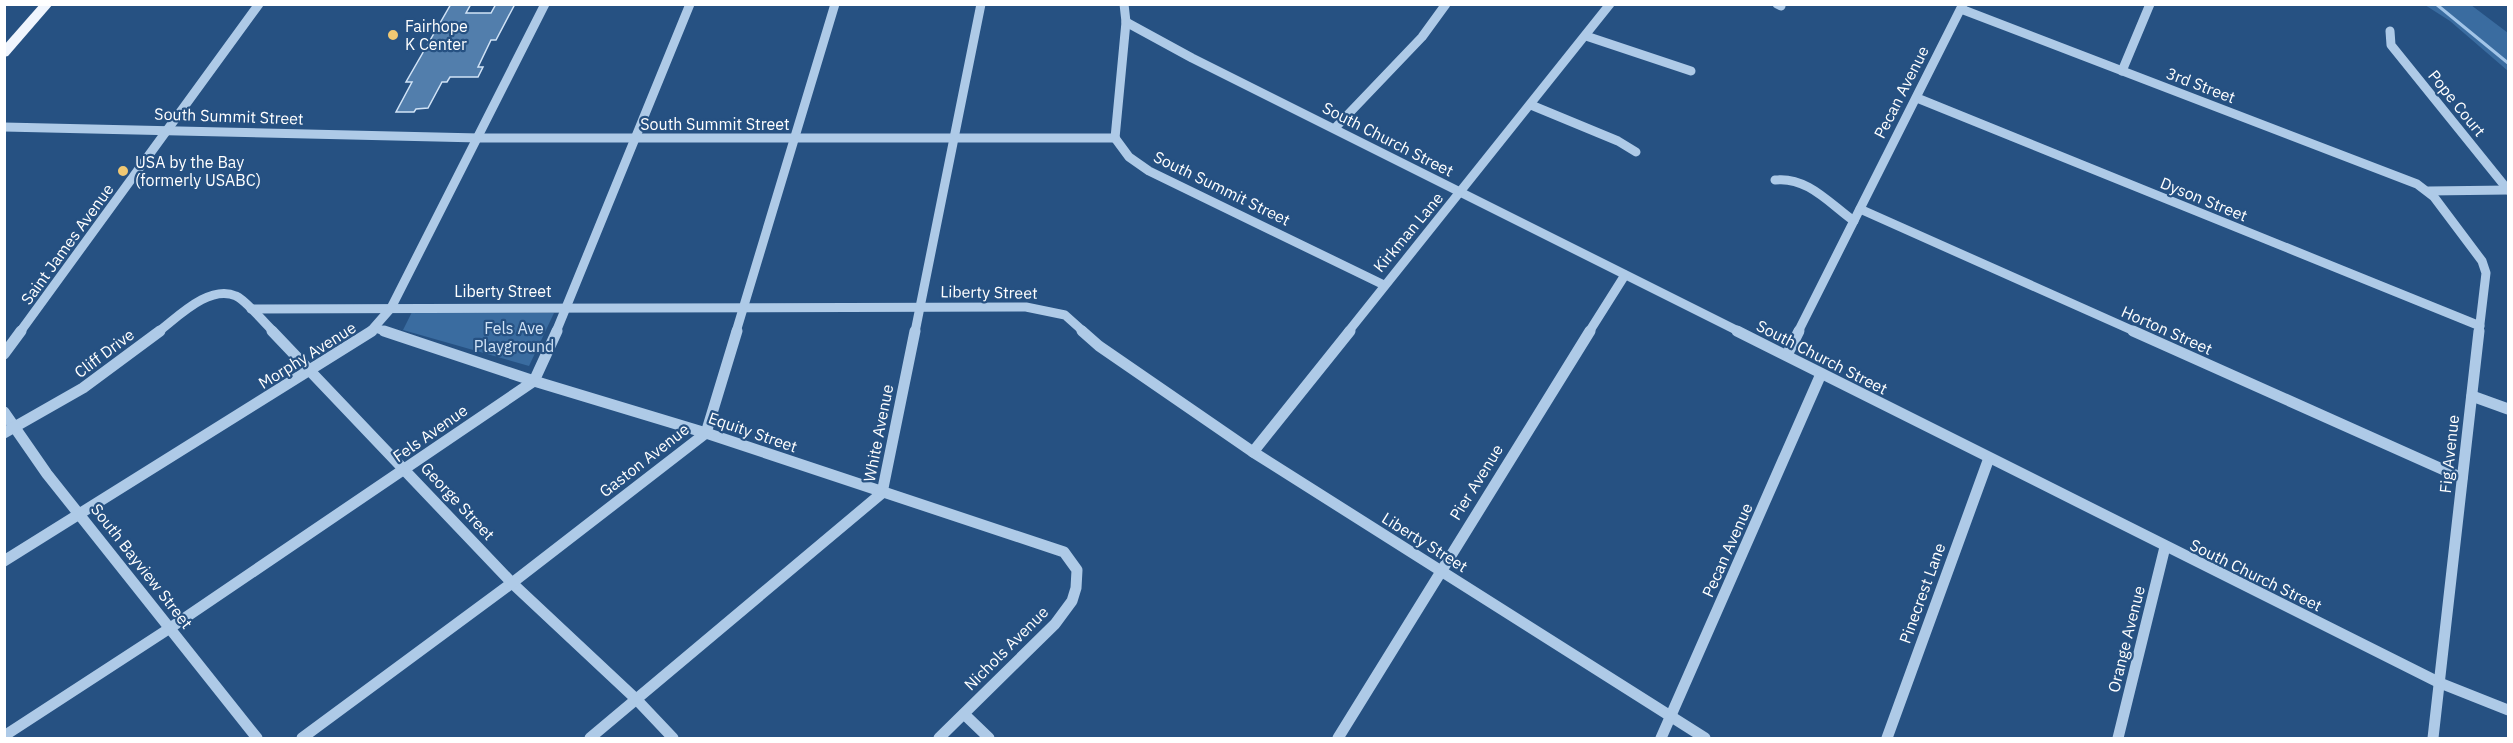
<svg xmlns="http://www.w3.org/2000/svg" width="2513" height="743" font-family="'IBM Plex Sans',sans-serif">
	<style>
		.green { fill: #3a6ca0 }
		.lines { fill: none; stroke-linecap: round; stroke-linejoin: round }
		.stream { stroke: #a2c5e8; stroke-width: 3 }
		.building { fill: #527eac; stroke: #d1e3f6; stroke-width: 1.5 }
		.minor-far1 { stroke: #aecae7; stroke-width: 9 }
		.minor { stroke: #aecae7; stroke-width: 11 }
		.major { fill: #f0f5fd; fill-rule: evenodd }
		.poi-dot { fill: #f0c873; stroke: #265182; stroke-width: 2 }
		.labels { text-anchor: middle; stroke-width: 4.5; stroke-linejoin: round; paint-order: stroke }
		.poi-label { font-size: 16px; fill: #fff; stroke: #265182; text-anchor: start }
		.street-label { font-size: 16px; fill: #fff; stroke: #265182 }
		.park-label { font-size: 16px; fill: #d1e3f6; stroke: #265182 }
	</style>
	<rect width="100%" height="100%" fill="#265182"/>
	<g class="green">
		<polygon points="2425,5 2471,5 2508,33 2508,71 2450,21"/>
		<polygon points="412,312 554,313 529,366 403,330"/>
	</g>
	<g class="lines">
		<polyline class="stream" points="2436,4 2508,63"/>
	</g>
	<polygon class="building" points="451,4 471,4 466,13 491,13 496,4 515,4 496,40 491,40 478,67 483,67 478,77 450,77 447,82 442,82 428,108 416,109 414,112 396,112 412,82 406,82"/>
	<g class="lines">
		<g class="minor-far1">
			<polyline points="1777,4 1781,6"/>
			<polyline points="1961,9 2417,184 2434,197 2482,261 2486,273 2479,332"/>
			<polyline points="1126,22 1192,58 1740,332"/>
			<polyline points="2390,31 2391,45 2508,190"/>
			<polyline points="1586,36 1691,71"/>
			<polyline points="2122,71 2150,4"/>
			<polyline points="1917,98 2480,326"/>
			<polyline points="1531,105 1618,141 1636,152"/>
			<polyline points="4,127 479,138 1115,138"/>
			<polyline points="1335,128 1422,37 1446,4"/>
			<polyline points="1115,138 1129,157 1149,171 1384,285"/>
			<polyline points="1115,138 1126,22 1124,4"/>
			<path d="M1775 180C1807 176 1830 204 1854 221"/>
			<polyline points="2429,191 2508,190"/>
			<polyline points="1860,209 2136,332"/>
			<polyline points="251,309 1026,307 1065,315 1084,332"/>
			<polyline points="375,328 388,332"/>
			<polyline points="20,332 259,4"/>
			<path d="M158 332C177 318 209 284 236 296 246 300 265 324 274 332"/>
			<polyline points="370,332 391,308 545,4"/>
			<polyline points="556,332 690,4"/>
			<polyline points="736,332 835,4"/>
			<polyline points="915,332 981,4"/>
			<polyline points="1348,332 1610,4"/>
			<polyline points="1589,332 1625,275"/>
			<polyline points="1798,332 1963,4"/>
		</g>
		<g class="minor">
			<polyline points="272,331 512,583 637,700 673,738"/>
			<polyline points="384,331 534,381 706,433 1064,552 1077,570 1076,588 1072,601 1055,624 939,738"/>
			<polyline points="1082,331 1099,346 1253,452 1705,738"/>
			<polyline points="1737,331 2440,683 2508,710"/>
			<polyline points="2133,331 2462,478"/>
			<polyline points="4,354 21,331"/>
			<polyline points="1787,355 1799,331"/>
			<polyline points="2472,396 2508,409"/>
			<polyline points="4,412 47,474 257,738"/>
			<polyline points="4,433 83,388 160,331"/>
			<polyline points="1253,452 1350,331"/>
			<polyline points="4,561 372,331"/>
			<polyline points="964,714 989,738"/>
			<polyline points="4,736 170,628 534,381 557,331"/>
			<polyline points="302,738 512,583 706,433 737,331"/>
			<polyline points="590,738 882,493 915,331"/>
			<polyline points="1338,738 1590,331"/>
			<polyline points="1661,738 1821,374"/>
			<polyline points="1887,738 1989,458"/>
			<polyline points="2118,738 2165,547"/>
			<polyline points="2433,738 2479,331"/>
		</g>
		<polygon class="major" points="40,4 53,4 8,56 4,57 4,45"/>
	</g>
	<g class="poi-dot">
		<circle cx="393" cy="35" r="6"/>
		<circle cx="123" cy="171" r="6"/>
	</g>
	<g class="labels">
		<g class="poi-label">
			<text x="405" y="32">Fairhope<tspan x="405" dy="18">K Center</tspan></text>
			<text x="135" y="168">USA by the Bay<tspan x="135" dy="18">(formerly USABC)</tspan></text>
		</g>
		<g class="street-label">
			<text transform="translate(2201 85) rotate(21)" y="6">3rd Street</text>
			<text transform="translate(1901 92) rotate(-63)" y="6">Pecan Avenue</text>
			<text transform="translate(2457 103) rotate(51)" y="6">Pope Court</text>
			<text transform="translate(229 116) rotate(2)" y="6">South Summit Street</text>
			<text x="715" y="130">South Summit Street</text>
			<text transform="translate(1388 139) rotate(27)" y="6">South Church Street</text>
			<text transform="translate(1222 188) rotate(26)" y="6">South Summit Street</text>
			<text transform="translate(2204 199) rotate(22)" y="6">Dyson Street</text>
			<text transform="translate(1408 232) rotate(-50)" y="6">Kirkman Lane</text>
			<text transform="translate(67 244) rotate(-54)" y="6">Saint James Avenue</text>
			<text x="503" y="297">Liberty Street</text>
			<text transform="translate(989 292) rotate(1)" y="6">Liberty Street</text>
			<text transform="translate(2167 330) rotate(24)" y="6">Horton Street</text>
			<text transform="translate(104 353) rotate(-37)" y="6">Cliff Drive</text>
			<text transform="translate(307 355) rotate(-32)" y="6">Morphy Avenue</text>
			<text transform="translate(1822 357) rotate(27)" y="6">South Church Street</text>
			<text transform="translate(753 432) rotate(19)" y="6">Equity Street</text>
			<text transform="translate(430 433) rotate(-35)" y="6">Fels Avenue</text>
			<text transform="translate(878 433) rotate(-79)" y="6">White Avenue</text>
			<text transform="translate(2449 454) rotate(-84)" y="6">Fig Avenue</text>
			<text transform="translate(644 460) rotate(-38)" y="6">Gaston Avenue</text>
			<text transform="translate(1476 482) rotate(-58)" y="6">Pier Avenue</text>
			<text transform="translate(458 501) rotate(47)" y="6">George Street</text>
			<text transform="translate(1425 542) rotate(32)" y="6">Liberty Street</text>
			<text transform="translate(1727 550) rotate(-66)" y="6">Pecan Avenue</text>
			<text transform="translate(142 566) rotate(52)" y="6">South Bayview Street</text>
			<text transform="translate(2256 575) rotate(26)" y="6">South Church Street</text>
			<text transform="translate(1922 593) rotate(-70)" y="6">Pinecrest Lane</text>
			<text transform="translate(2126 639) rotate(-76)" y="6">Orange Avenue</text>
			<text transform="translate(1006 648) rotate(-45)" y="6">Nichols Avenue</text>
		</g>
		<g class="park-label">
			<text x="514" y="334">Fels Ave<tspan x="514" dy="18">Playground</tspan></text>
		</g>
	</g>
	<rect width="2513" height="743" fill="none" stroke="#ffffff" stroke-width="12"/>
</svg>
